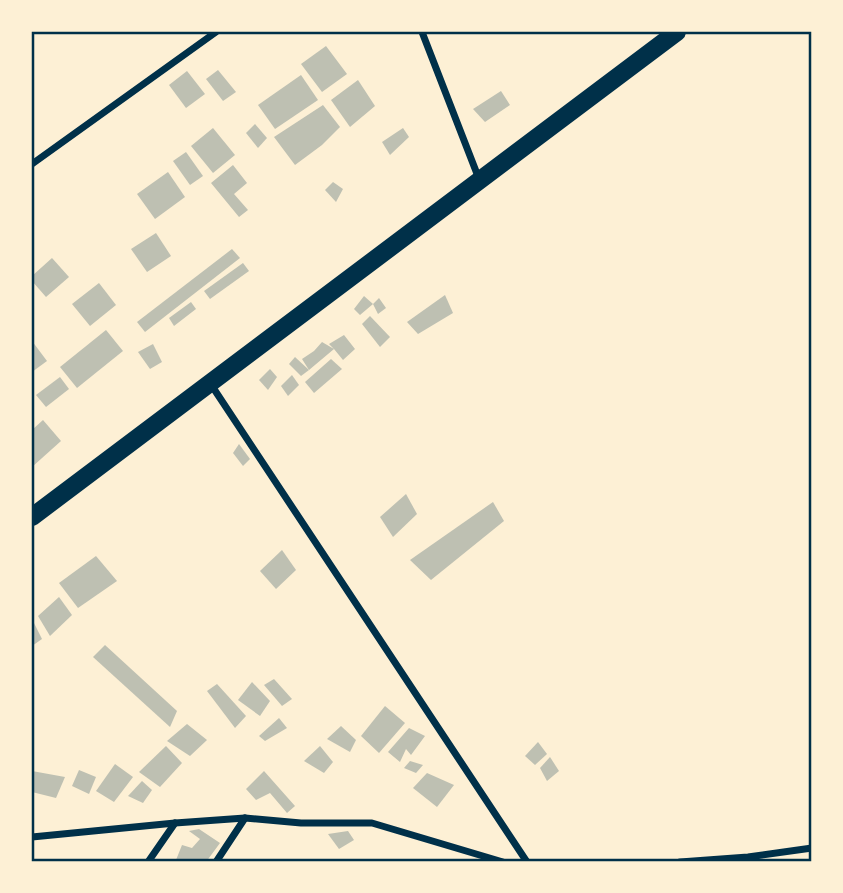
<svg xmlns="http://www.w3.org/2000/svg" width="843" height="893" font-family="'DejaVu Sans',sans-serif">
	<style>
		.building { fill: #bec0b2 }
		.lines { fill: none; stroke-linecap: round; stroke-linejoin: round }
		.minor { stroke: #003049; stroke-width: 7 }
		.trunk { stroke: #003049; stroke-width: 18 }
		.neatline { fill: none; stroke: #003049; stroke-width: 2.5 }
	</style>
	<rect width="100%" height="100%" fill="#fdf0d5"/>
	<g class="building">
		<polygon points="326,46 347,74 322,92 301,64"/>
		<polygon points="218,70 236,92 223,101 206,79"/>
		<polygon points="187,71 205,94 186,108 169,85"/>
		<polygon points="301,75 318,100 275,129 258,105"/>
		<polygon points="358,80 375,106 350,127 331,100"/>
		<polygon points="501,91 510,105 485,122 473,109"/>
		<polygon points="323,105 340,127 322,145 295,165 274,137"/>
		<polygon points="255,124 267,138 258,148 246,133"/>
		<polygon points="213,128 235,155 213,173 191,146"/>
		<polygon points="403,128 409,137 390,155 382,142"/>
		<polygon points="186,152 203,176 190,185 173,161"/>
		<polygon points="233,165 247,183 234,194 248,210 239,217 211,183"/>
		<polygon points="168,172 185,197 155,219 137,194"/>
		<polygon points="333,182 343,189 336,202 325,190"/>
		<polygon points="156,233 171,256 147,272 131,249"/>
		<polygon points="232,249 240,258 145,332 137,322"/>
		<polygon points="52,258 69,277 46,297 32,281 32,276"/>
		<polygon points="243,263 249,271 210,299 204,291"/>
		<polygon points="99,283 116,305 90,326 72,304"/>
		<polygon points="445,295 453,313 418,334 407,322"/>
		<polygon points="364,296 373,304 379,298 386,308 378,314 373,304 360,315 354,309"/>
		<polygon points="191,302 196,309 174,326 169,318"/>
		<polygon points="370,316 390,337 380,347 362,324"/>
		<polygon points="106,330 123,351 77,388 60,367"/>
		<polygon points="344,335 355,349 343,360 334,349 309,370 302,359 314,351 322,342 334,349 329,344"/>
		<polygon points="32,341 47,361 32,372"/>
		<polygon points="153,344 162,362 150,369 138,352"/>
		<polygon points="295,357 309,370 301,376 289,364"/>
		<polygon points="331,359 342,369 314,393 305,382"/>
		<polygon points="270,369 277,377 268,390 259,380"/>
		<polygon points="292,375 299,385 288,396 281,386"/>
		<polygon points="60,377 69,389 46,407 36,395"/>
		<polygon points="43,420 61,441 32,467 32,430"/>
		<polygon points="239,444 250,459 243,466 233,453"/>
		<polygon points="406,494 417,514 393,537 380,517"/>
		<polygon points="493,502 504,521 431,580 410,560"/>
		<polygon points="282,550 296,570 276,589 260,571"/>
		<polygon points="96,556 117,581 78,608 59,583"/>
		<polygon points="59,597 72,615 50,636 38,616"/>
		<polygon points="34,623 42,639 32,646 32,624"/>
		<polygon points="105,645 177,711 170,727 93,657"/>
		<polygon points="274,679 292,699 282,706 264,685"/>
		<polygon points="252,682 270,701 260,716 238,700"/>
		<polygon points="217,684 246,716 235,728 207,691"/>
		<polygon points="385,706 405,723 379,753 361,736"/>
		<polygon points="279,718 287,728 265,741 259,736"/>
		<polygon points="187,724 207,740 190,756 167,741"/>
		<polygon points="341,726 356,740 350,752 327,739"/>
		<polygon points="409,728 425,736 411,755 406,749 400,762 388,752"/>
		<polygon points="538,742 547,754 535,765 525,756"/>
		<polygon points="166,746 182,763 160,787 139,772"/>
		<polygon points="320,746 333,762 324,773 304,761"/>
		<polygon points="550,757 559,771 547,781 540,768"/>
		<polygon points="410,761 423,765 416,773 404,768"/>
		<polygon points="115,764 133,777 114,802 96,791"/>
		<polygon points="79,770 96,777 89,794 72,786"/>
		<polygon points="32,771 65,777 56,798 32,792"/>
		<polygon points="264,771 295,806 287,813 270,793 256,800 246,789"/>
		<polygon points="427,773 454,785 437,807 413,788"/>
		<polygon points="142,781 152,790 143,803 128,796"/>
		<polygon points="199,829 220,843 206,862 176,860 182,845 192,848 200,839 189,831"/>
		<polygon points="348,831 354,840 339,849 328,834"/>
	</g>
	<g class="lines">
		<g class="minor">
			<polyline points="422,32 479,179"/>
			<polyline points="32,164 216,32"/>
			<polyline points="210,383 527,862"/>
			<polyline points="32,837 175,823 245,818 301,823 372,823 503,862"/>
			<polyline points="148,862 175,823"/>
			<polyline points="216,862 245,818"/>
			<polyline points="680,862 748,857 812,848"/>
		</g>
		<polyline class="trunk" points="32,517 677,32"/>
	</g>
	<rect width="843" height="893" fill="none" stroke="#fdf0d5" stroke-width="66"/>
	<rect x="33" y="33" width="777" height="827" class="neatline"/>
</svg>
